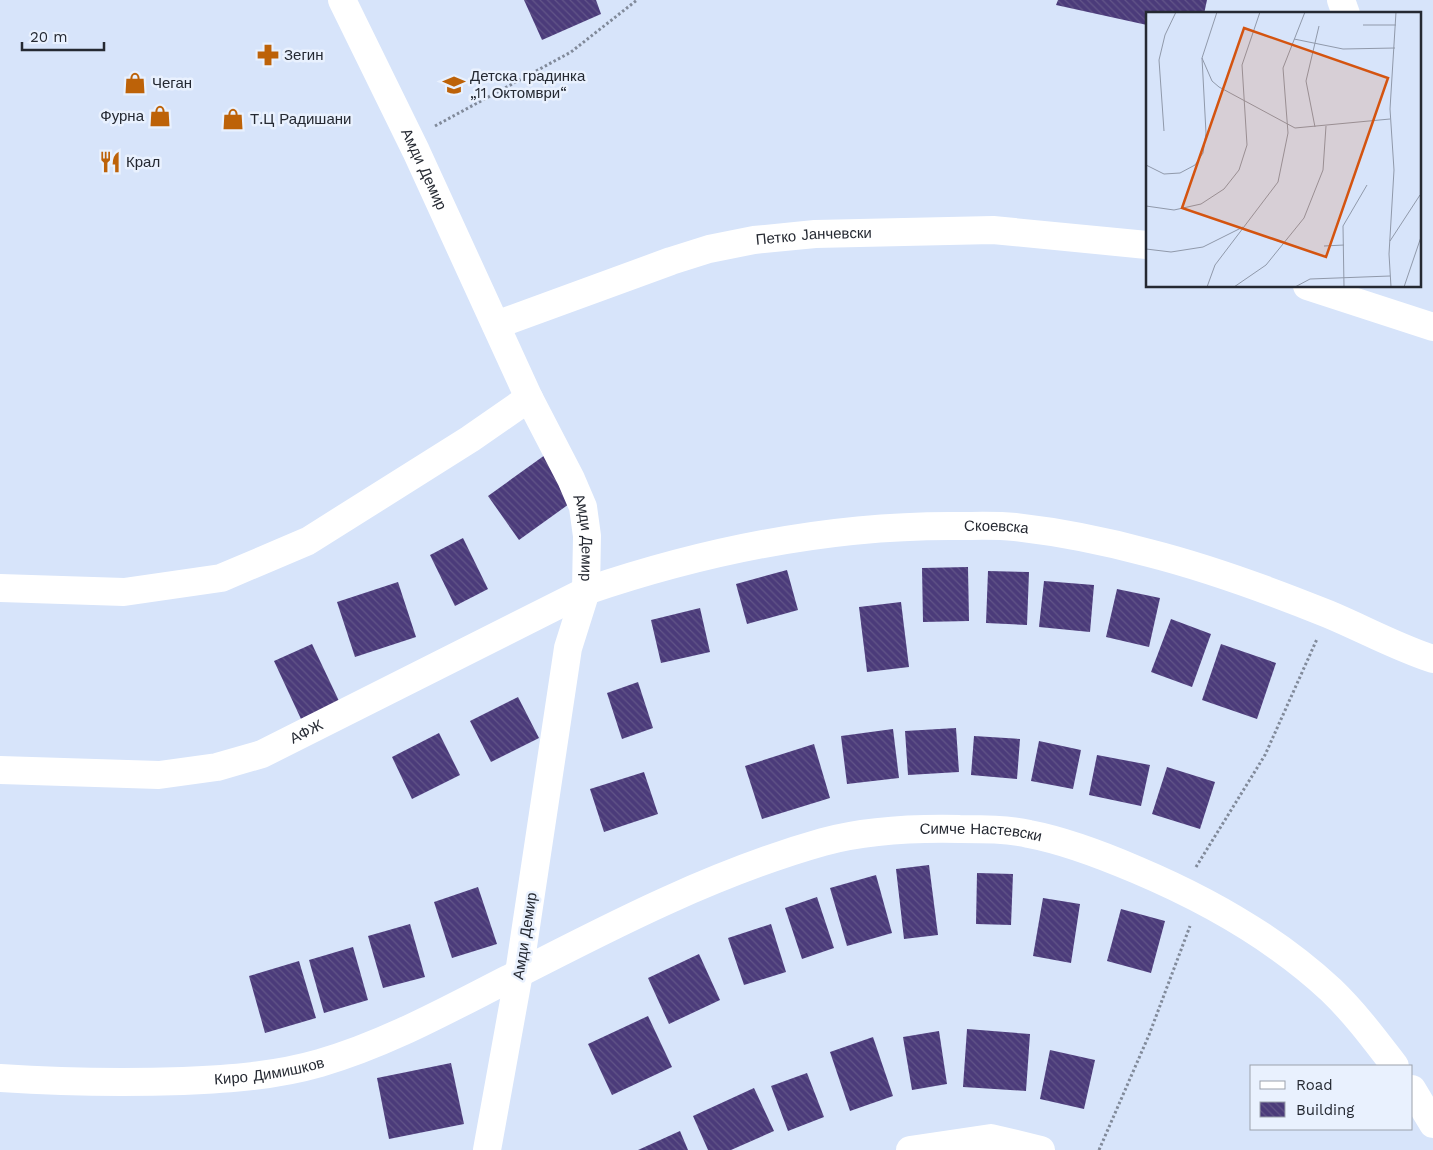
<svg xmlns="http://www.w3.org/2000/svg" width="1433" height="1150" font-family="'Work Sans',sans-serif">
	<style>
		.building { fill: url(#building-back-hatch) }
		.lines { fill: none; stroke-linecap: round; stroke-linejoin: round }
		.path { stroke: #818a9a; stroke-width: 3; stroke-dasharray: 2.5 2.5; stroke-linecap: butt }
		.minor { stroke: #fff; stroke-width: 28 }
		.labels { text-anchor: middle; stroke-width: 5; stroke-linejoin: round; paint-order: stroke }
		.poi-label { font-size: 15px; fill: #252932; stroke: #e9f1fe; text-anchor: start }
		.street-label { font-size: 15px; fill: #252932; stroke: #e9f1fe }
		.inset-road { fill: none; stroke: #9099aa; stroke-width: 1 }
		.view { fill: #d45410; fill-opacity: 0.15; stroke: #d45410; stroke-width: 2.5 }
		.inset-edge { fill: none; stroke: #252932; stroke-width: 2.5 }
	</style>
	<defs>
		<pattern id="building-back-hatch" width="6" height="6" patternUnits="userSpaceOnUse" patternTransform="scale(1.25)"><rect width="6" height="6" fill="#4b3b7a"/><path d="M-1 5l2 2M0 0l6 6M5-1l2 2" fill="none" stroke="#625588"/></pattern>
	</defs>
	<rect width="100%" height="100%" fill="#d7e4fa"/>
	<g class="building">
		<polygon points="524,0 596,0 601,14 542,40"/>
		<polygon points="1058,0 1207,0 1204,14 1147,14 1147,25 1056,5"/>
		<polygon points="545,455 576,499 519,540 488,496"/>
		<polygon points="463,538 488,589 455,606 430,555"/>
		<polygon points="968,567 969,621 923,622 922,568"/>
		<polygon points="787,570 798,610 747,624 736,584"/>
		<polygon points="988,571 1029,572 1027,625 986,623"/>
		<polygon points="1044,581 1094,585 1090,632 1039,627"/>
		<polygon points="398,582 416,637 355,657 337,602"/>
		<polygon points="1117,589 1160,598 1149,647 1106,637"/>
		<polygon points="901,602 909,667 867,672 859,607"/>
		<polygon points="700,608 710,652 661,663 651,620"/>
		<polygon points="1171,619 1211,634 1192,687 1151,672"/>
		<polygon points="312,644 339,701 301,719 274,661"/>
		<polygon points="1221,644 1276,663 1257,719 1202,700"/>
		<polygon points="638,682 653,728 622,739 607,693"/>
		<polygon points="518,697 539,738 491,762 470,721"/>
		<polygon points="956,728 959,772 908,775 905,731"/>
		<polygon points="893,729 899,778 847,784 841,736"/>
		<polygon points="439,733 460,775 412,799 392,757"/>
		<polygon points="974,736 1020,739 1017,779 971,775"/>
		<polygon points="1039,741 1081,750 1073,789 1031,781"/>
		<polygon points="814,744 830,798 762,819 745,766"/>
		<polygon points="1097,755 1150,765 1141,806 1089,795"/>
		<polygon points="1167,767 1215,782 1200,829 1152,814"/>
		<polygon points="644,772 658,814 604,832 590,789"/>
		<polygon points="929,865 938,935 904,939 896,869"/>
		<polygon points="977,873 1013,874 1011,925 976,924"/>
		<polygon points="876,875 892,933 847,946 830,888"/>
		<polygon points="478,887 497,944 452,958 434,902"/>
		<polygon points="817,897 834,948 802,959 785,908"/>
		<polygon points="1043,898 1080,904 1071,963 1033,956"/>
		<polygon points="1121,909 1165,921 1151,973 1107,961"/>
		<polygon points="410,924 425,977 383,988 368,936"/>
		<polygon points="771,924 786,972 744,985 728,938"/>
		<polygon points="353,947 368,1000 324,1013 309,960"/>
		<polygon points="699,954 720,1000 669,1024 648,978"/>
		<polygon points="299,961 316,1018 265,1033 249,976"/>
		<polygon points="648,1016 672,1067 612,1095 588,1044"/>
		<polygon points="967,1029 1030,1034 1026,1091 963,1087"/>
		<polygon points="939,1031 947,1084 912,1090 903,1037"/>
		<polygon points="873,1037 893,1096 850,1111 830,1052"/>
		<polygon points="1050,1050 1095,1060 1084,1109 1040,1099"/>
		<polygon points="451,1063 464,1124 389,1139 377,1078"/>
		<polygon points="807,1073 824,1117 788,1131 771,1086"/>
		<polygon points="754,1088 774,1131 731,1150 708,1150 693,1116"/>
		<polygon points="680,1131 688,1150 638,1150"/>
	</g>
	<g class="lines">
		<g class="path">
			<polyline points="435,126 571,52 637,0"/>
			<polyline points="1196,867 1265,755 1317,639"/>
			<polyline points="1099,1150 1149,1035 1190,926"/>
		</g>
		<g class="minor">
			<path id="s1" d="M342 0 416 151 529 398 571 479 583 507 587 536 586 591 568 648 519 973 487 1150"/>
			<polyline points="1341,0 1346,14"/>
			<polyline points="1307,286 1433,327"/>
			<path id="s2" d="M496 325 671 261 709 249 754 240 815 234 993 230 1147 245"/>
			<polyline points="0,588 124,592 221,578 308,541 470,439 529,398"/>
			<path id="s3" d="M0 770 159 775 217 767 262 754 586 591C704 551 832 525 957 526 976 526 996 525 1015 527 1059 532 1105 541 1149 553 1208 568 1271 591 1328 614 1364 629 1396 647 1433 659"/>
			<path id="s4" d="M0 1078C61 1082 122 1083 183 1081 229 1079 275 1076 320 1063 386 1044 447 1010 508 979 609 927 713 873 823 842 867 830 915 828 960 829 983 829 1007 829 1029 834 1066 841 1102 855 1137 870 1208 900 1274 937 1331 990 1355 1013 1375 1040 1395 1066"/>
			<polyline points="1412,1089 1433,1124"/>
			<polyline points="910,1150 991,1138 1041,1150"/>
		</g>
	</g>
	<defs>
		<g id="pharmacy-bare" transform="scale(1.725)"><path d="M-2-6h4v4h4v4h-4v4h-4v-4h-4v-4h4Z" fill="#bd6208" stroke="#e9f1fe" stroke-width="2.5" paint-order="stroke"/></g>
		<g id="shop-bare" transform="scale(1.725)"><path d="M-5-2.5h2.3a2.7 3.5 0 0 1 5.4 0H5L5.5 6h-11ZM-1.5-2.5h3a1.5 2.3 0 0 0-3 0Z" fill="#bd6208" stroke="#e9f1fe" stroke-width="2.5" paint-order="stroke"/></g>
		<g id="school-bare" transform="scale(1.725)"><path d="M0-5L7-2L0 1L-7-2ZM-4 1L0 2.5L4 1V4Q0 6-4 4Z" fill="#bd6208" stroke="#e9f1fe" stroke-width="2.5" paint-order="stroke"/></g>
		<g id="restaurant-bare" transform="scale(1.725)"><path d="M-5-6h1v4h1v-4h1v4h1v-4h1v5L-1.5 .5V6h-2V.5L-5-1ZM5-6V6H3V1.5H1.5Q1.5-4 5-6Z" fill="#bd6208" stroke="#e9f1fe" stroke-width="2.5" paint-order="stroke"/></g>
	</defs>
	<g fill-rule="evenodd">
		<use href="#pharmacy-bare" x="268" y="55"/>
		<use href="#shop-bare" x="135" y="83"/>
		<use href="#school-bare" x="454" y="85"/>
		<use href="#shop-bare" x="160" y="116"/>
		<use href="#shop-bare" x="233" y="119"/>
		<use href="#restaurant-bare" x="110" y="162"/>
	</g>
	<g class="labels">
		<g class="poi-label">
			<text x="284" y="60">Зегин</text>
			<text x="470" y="81">Детска градинка<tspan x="470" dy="17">„11 Октомври“</tspan></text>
			<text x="152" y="88">Чеган</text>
			<text x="144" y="121" text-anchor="end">Фурна</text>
			<text x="250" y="124">Т.Ц Радишани</text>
			<text x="126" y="167">Крал</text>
		</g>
		<g class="street-label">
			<text dy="5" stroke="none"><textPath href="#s1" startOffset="188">Амди Демир</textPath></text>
			<text dy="5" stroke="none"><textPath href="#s2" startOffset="332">Петко Јанчевски</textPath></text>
			<text dy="5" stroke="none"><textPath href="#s3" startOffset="1045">Скоевска</textPath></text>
			<text dy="5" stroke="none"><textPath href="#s1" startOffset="592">Амди Демир</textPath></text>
			<text dy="5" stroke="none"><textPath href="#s3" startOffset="314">АФЖ</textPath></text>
			<text dy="5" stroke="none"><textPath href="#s4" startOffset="1031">Симче Настевски</textPath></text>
			<text transform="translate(525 936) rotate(-81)" y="5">Амди Демир</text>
			<text dy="5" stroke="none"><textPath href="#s4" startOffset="270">Киро Димишков</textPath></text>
		</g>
	</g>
	<g transform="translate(1146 12)">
		<rect width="275" height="275" fill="#d7e4fa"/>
		<path class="inset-road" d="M217 13H250M148 27 197 37 249 36M56 46 66 69 73 75 149 116 244 107M169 115 160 69 173 14M18 119 13 48 19 23 30 0M0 153 18 162 34 161 49 153 57 141 60 121 56 46 71 0M0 194 28 198 55 192 78 177 93 158 101 133 96 53 114 0M244 229 274 183M178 234 198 233M0 237 25 240 57 235 97 215M61 275 69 253 132 170 142 121 137 56 159 0M88 275 120 253 158 206 177 158 180 114M149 275 164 267 244 264M198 275 197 214 221 173M245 275 243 242 248 158 244 97 250 0M258 275 275 225"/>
		<path class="view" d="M98 16 242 66 180 245 36 196Z"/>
		<rect width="275" height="275" class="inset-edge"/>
	</g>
	<rect x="1250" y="1065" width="162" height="65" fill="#e9f1fe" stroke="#9ba1ac"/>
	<rect x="1260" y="1081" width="25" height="8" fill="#ffffff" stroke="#9ba1ac"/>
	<text x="1296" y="1090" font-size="15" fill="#252932">Road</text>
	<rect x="1260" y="1102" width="25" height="15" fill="url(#building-back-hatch)" stroke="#9ba1ac"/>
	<text x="1296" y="1115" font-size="15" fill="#252932">Building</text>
	<path d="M22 42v8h82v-8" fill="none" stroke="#252932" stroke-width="2.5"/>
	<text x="30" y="42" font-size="15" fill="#252932" stroke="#e9f1fe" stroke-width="4" paint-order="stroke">20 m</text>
</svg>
